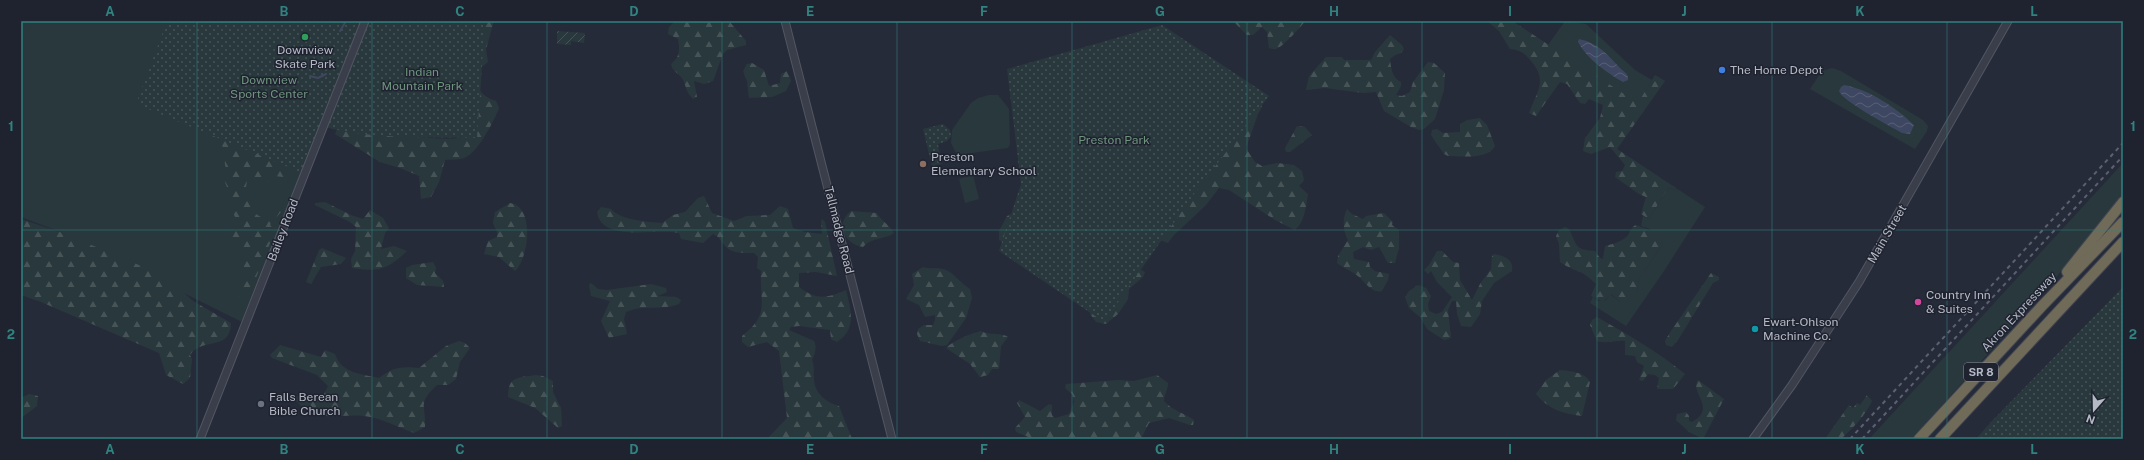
<svg xmlns="http://www.w3.org/2000/svg" width="2144" height="460" font-family="'Public Sans',sans-serif">
	<style>
		.grass { fill: #29383c }
		.forest { fill: url(#forest-firs) }
		.park { fill: url(#park-dots) }
		.garden { fill: url(#garden-furrows) }
		.water { fill: url(#water-waves) }
		.lines { fill: none; stroke-linecap: round; stroke-linejoin: round }
		.stream { stroke: #3e4761; stroke-width: 2 }
		.tertiary-casing { stroke: #525663; stroke-width: 9 }
		.motorway-casing { stroke: #424653; stroke-width: 12 }
		.tertiary { stroke: #3a3e4b; stroke-width: 7 }
		.motorway { stroke: #706a58; stroke-width: 10 }
		.rail { stroke: #5c6171; stroke-width: 2; stroke-dasharray: 4 4; stroke-linecap: butt }
		.grid { fill: none; stroke: #308380; stroke-width: 1; stroke-opacity: 0.55 }
		.leisure-dot { fill: #2e9e5b; stroke: #1f2330; stroke-width: 1.5 }
		.shop-dot { fill: #3f7fe0; stroke: #1f2330; stroke-width: 1.5 }
		.education-dot { fill: #8d6e63; stroke: #1f2330; stroke-width: 1.5 }
		.hotel-dot { fill: #d1479c; stroke: #1f2330; stroke-width: 1.5 }
		.culture-dot { fill: #0f9aa8; stroke: #1f2330; stroke-width: 1.5 }
		.worship-dot { fill: #6b7280; stroke: #1f2330; stroke-width: 1.5 }
		.labels { text-anchor: middle; stroke-width: 3; stroke-linejoin: round; paint-order: stroke }
		.shield { fill: #1f2330; stroke: #888c99; stroke-width: 1 }
		.shield-label { font-size: 11px; font-weight: bold; fill: #b5b9c6 }
		.poi-label { font-size: 12px; fill: #b5b9c6; stroke: #1f2330; text-anchor: start }
		.park-label { font-size: 12px; fill: #6f947e; stroke: #1f2330 }
		.street-label { font-size: 12px; fill: #b5b9c6; stroke: #1f2330 }
		.neatline { fill: none; stroke: #308380; stroke-width: 1.5 }
		.grid-label { font-size: 13px; text-anchor: middle; font-weight: bold; fill: #308380 }
	</style>
	<defs>
		<pattern id="forest-firs" width="22" height="20" patternUnits="userSpaceOnUse"><rect width="22" height="20" fill="#29383c"/><path d="M5 1l3.5 6h-7zM16 11l3.5 6h-7z" fill="#465357"/></pattern>
		<pattern id="park-dots" width="8" height="8" patternUnits="userSpaceOnUse"><rect width="8" height="8" fill="#29383c"/><path d="M2 2h.1M6 6h.1" fill="none" stroke="#465357" stroke-width="1.8" stroke-linecap="round"/></pattern>
		<pattern id="garden-furrows" width="10" height="10" patternUnits="userSpaceOnUse"><rect width="10" height="10" fill="#29383c"/><path d="M-1 1l2-2M0 10L10 0M9 11l2-2" fill="none" stroke="#465357"/></pattern>
		<pattern id="water-waves" width="16" height="10" patternUnits="userSpaceOnUse"><rect width="16" height="10" fill="#3e4761"/><path d="M0 5q4-4 8 0t8 0" fill="none" stroke="#585f76"/></pattern>
	</defs>
	<rect width="100%" height="100%" fill="#262b3a"/>
	<g class="grass">
		<polygon points="21,21 298,21 296,169 305,174 246,324 63,233 21,217"/>
		<polygon points="1565,21 1586,24 1635,70 1652,80 1638,104 1548,45"/>
		<polygon points="1832,68 1841,71 1923,120 1928,126 1927,131 1915,149 1810,89 1822,71"/>
		<polygon points="989,95 998,95 1009,109 1010,144 1008,148 957,155 951,143 952,130 971,103 978,98"/>
		<polygon points="2123,163 2123,198 2066,266 1912,439 1869,439"/>
		<polygon points="973,175 979,199 965,203 959,179"/>
		<polygon points="1668,188 1679,190 1705,207 1664,271 1626,326 1590,303 1593,297 1598,301 1606,300 1610,294 1620,302 1637,292 1639,278 1663,244 1650,229 1641,226 1643,216 1649,219"/>
	</g>
	<g class="forest">
		<path d="M373 21H494L486 49 488 62 478 70C477 87 478 95 496 101L499 108C494 121 478 153 464 158 459 160 451 159 445 160L439 182 431 197 421 199 419 176 400 168 380 162 335 134 341 121C380 128 422 142 461 138Z"/>
		<path d="M675 21H729L746 41V45L727 50 723 54 713 81 704 84 694 81 697 97 693 99C684 90 687 85 681 77 677 72 673 72 671 64 680 57 680 50 678 39L668 34 669 27Z"/>
		<path d="M1233 21H1305C1302 26 1283 46 1278 48 1275 50 1272 49 1269 48L1267 32 1262 27 1253 35H1247Z"/>
		<path d="M1487 21H1512L1638 103 1655 75 1665 81 1617 149 1679 190 1668 188 1649 219 1641 214 1646 197 1639 194 1615 177 1616 172 1622 171 1625 165 1610 147 1591 154 1583 151 1585 138 1600 118 1603 105 1589 99 1585 104 1580 103 1567 84 1560 82 1536 116 1529 113C1537 91 1548 81 1531 61 1525 53 1520 50 1510 49L1499 31Z"/>
		<path d="M1390 35 1402 45 1404 49 1401 53 1395 55 1390 59C1391 68 1392 78 1401 82V86L1396 95 1402 96 1410 92 1413 82 1428 62 1434 63 1445 73 1444 90 1435 119 1424 129 1419 130 1411 127 1384 111 1376 92 1363 93 1325 88 1306 90 1309 76 1326 57H1342L1344 60H1371L1375 52Z"/>
		<polygon points="752,63 764,70 769,86 780,83 781,74 787,71 791,81 786,91 772,97 749,98 747,81 743,71 747,64"/>
		<path d="M1257 95 1262 107 1258 114 1246 148 1255 162 1262 166 1277 163 1294 165 1302 171 1304 180 1299 186 1308 194C1306 205 1305 222 1295 230L1275 220 1229 190 1219 188 1206 205 1173 236 1168 243 1153 238 1004 243 999 240V231L1007 216Z"/>
		<path d="M1480 118 1487 125 1495 146C1487 160 1463 156 1448 156L1444 154 1431 135 1432 130 1437 129 1443 133 1460 132V124L1467 120Z"/>
		<path d="M212 124 296 169 293 175 283 177 274 176 267 183H262L255 178 247 181 245 194 256 214 267 221C273 220 276 216 277 210L280 209 281 212 270 225 275 231 247 300H240L239 294 245 273 243 264 248 250 244 247 233 244 231 235 237 220C229 209 231 195 225 182L228 177 225 165 223 147 213 138Z"/>
		<polygon points="1297,126 1305,127 1312,135 1290,152 1286,152 1285,148"/>
		<path d="M704 196 712 213 734 221 747 216 770 215 780 206 788 209 793 228 805 232 822 234 821 221 822 219 825 222 837 276 816 272 799 273V287C818 301 826 298 846 290 851 310 857 329 837 342L831 339 830 330 799 326 791 327 789 330 814 341C817 347 815 355 812 360 815 367 813 372 814 379 814 393 827 403 839 406L852 439H767L787 418 779 351 767 342 748 347 742 342V336C771 314 759 302 761 271L757 268 758 257 754 253C745 253 733 254 726 247 721 242 720 237 713 234L703 243 681 239 679 233 672 232C650 230 601 241 597 212L601 207 611 209C620 220 648 222 662 223L673 215 685 212 698 198Z"/>
		<path d="M325 202 351 215 363 219 370 210 383 218 389 228 385 233 381 249 394 246 407 251C387 270 379 272 352 268L351 259 355 251 356 227 350 222 315 205V203Z"/>
		<path d="M510 203C535 206 529 258 515 271L499 257 484 254 488 241 497 237V232L493 223 495 212Z"/>
		<path d="M1347 209 1352 214 1363 219 1366 216 1384 213 1393 222 1392 225 1399 230V248L1395 263H1388L1379 247 1371 250 1363 247 1353 252 1354 259 1369 262 1370 267 1375 271 1389 274 1388 280 1382 291C1373 293 1367 285 1361 279 1357 274 1344 268 1337 263L1338 256 1348 240C1343 232 1342 218 1347 209Z"/>
		<path d="M851 211 877 213C881 221 889 224 894 233 884 240 872 237 863 247 845 244 834 224 851 211Z"/>
		<path d="M21 219 63 233 165 276 193 301 231 323C230 352 204 336 190 355L192 359 190 378 183 384 166 375 159 353 41 302 21 295Z"/>
		<path d="M1636 225 1655 232 1663 244 1639 278 1637 292 1624 307 1619 306 1620 302 1611 294 1603 302 1591 296 1596 284C1582 269 1574 272 1560 262L1559 244 1556 236 1559 230 1565 227 1569 229C1577 246 1575 250 1595 251L1600 258 1603 259 1605 246C1613 244 1624 241 1628 235 1631 230 1631 227 1636 225Z"/>
		<polygon points="322,248 346,258 341,264 321,267 311,284 306,282 319,250"/>
		<path d="M1437 251H1442L1453 262 1459 263 1460 280 1472 300 1480 284 1491 269 1492 256 1494 254C1504 256 1514 259 1512 271L1494 283 1482 301 1480 314 1471 327 1461 326 1457 314 1456 301H1452L1448 310 1451 338 1444 340 1427 329 1420 317 1409 308 1405 297 1409 291 1418 285 1426 288 1431 296 1428 304 1429 311 1436 314 1442 312 1452 297 1437 282 1431 271 1428 274 1424 270 1429 265Z"/>
		<polygon points="433,262 436,268 435,273 443,281 444,287 417,285 406,278 406,268 412,265"/>
		<path d="M923 267C931 270 939 266 948 271 955 275 962 284 970 289L972 298 966 318 947 345 942 346 920 341 917 334 918 329 924 325H933L935 320V315L925 317 919 305 906 299 914 285 912 274Z"/>
		<polygon points="1137,268 1145,272 1143,277 1129,289 1128,299 1118,314 1106,324 1096,322 1090,314 1093,302"/>
		<polygon points="1711,273 1719,277 1719,280 1713,283 1678,340 1672,347 1666,345 1665,341 1669,334"/>
		<path d="M591 283 598 289 607 290 651 284 666 288 667 292 658 296 676 297 681 300 679 304C661 311 643 304 626 312L624 319 627 334 609 338 601 321 610 301 591 296 589 285Z"/>
		<path d="M1597 317C1625 333 1660 353 1685 374L1673 389H1657L1659 378 1655 375 1648 374 1643 381 1639 380 1644 366 1637 362 1635 356 1625 355V341C1614 340 1607 344 1597 341L1590 325 1592 320Z"/>
		<path d="M981 331C990 336 1001 332 1008 337L1001 346 999 369H992L988 375 980 377 970 364 946 348C954 340 970 334 981 331Z"/>
		<path d="M459 341 465 343 470 348 460 362 456 379 448 385H437C417 404 426 403 425 427L414 433C400 428 385 420 370 417 338 411 317 428 293 397L324 394 328 386 317 375 272 358 270 355 280 345 321 357 325 350 335 354C341 373 361 374 379 378 393 367 402 366 419 368L446 346Z"/>
		<path d="M1560 370C1570 371 1585 372 1590 382L1582 416C1563 414 1548 409 1536 394L1546 380Z"/>
		<path d="M536 375 543 376 553 381V392L561 408 562 426 558 428 535 408 508 397C508 375 519 378 536 375Z"/>
		<path d="M1157 375 1168 383C1168 390 1164 394 1164 401 1171 410 1184 413 1194 420L1193 425H1190L1169 418 1149 423 1141 439H1033L1016 432 1015 428 1025 417 1017 403 1019 400 1040 411 1049 404 1052 405V415L1055 418 1069 414 1074 402 1072 394 1065 388 1066 384 1118 380 1134 381Z"/>
		<path d="M1698 380 1724 399 1703 439 1689 432 1676 420 1677 414 1686 412 1689 416V421L1692 422C1718 408 1689 393 1698 380Z"/>
		<polygon points="29,394 38,396 37,406 21,418 21,398"/>
		<path d="M1867 395 1872 401C1865 416 1853 428 1841 439H1825L1849 405 1853 408 1857 403 1860 405Z"/>
	</g>
	<g class="park">
		<path d="M167 21H485L477 138C427 137 373 139 324 127L305 174 136 104Z"/>
		<polygon points="1162,25 1269,96 1194,194 1104,322 999,251 1021,184 1007,69"/>
		<polygon points="943,124 950,130 951,136 947,141 938,144 942,164 932,166 923,129"/>
		<polygon points="2123,287 2123,439 1976,439 1991,422"/>
	</g>
	<polygon class="garden" points="557,31 585,33 584,43 571,41 571,45 557,44"/>
	<g class="water">
		<path d="M1579 39C1598 43 1607 54 1620 68 1624 72 1629 74 1628 80L1623 82C1607 73 1587 59 1578 42Z"/>
		<path d="M1844 85C1870 90 1895 107 1914 125L1910 134 1902 133C1890 126 1842 101 1839 91L1841 87Z"/>
	</g>
	<g class="lines">
		<g class="stream">
			<polyline points="340,31 346,21"/>
			<polyline points="310,76 318,78 326,74"/>
		</g>
		<g class="tertiary-casing">
			<g id="tertiary">
				<polyline points="785,21 892,439"/>
				<polyline points="200,439 365,21"/>
				<polyline points="1753,439 1792,385 1859,282 2008,21"/>
			</g>
		</g>
		<g class="motorway-casing">
			<g id="motorway">
				<polyline points="2067,272 2123,202"/>
				<polyline points="1919,439 2042,306 2123,222"/>
				<polyline points="1940,439 2123,242"/>
			</g>
		</g>
		<use href="#tertiary" class="tertiary"/>
		<use href="#motorway" class="motorway"/>
		<g class="rail">
			<polyline points="1850,439 2123,143"/>
			<polyline points="1862,439 2123,156"/>
		</g>
	</g>
	<path class="grid" d="M197 21V439M372 21V439M547 21V439M722 21V439M897 21V439M1072 21V439M1247 21V439M1422 21V439M1597 21V439M1772 21V439M1947 21V439M21 230H2123"/>
	<circle class="leisure-dot" cx="305" cy="37" r="4"/>
	<circle class="shop-dot" cx="1722" cy="70" r="4"/>
	<circle class="education-dot" cx="923" cy="164" r="4"/>
	<circle class="hotel-dot" cx="1918" cy="302" r="4"/>
	<circle class="culture-dot" cx="1755" cy="329" r="4"/>
	<circle class="worship-dot" cx="261" cy="404" r="4"/>
	<g class="labels">
		<rect class="shield" x="1964" y="363" width="34" height="18" rx="3"/>
		<g class="shield-label">
			<text x="1981" y="376">SR 8</text>
		</g>
		<g class="poi-label">
			<text x="305" y="54" text-anchor="middle">Downview<tspan x="305" dy="14">Skate Park</tspan></text>
			<text x="1730" y="74">The Home Depot</text>
			<text x="931" y="161">Preston<tspan x="931" dy="14">Elementary School</tspan></text>
			<text x="1926" y="299">Country Inn<tspan x="1926" dy="14">&amp; Suites</tspan></text>
			<text x="1763" y="326">Ewart-Ohlson<tspan x="1763" dy="14">Machine Co.</tspan></text>
			<text x="269" y="401">Falls Berean<tspan x="269" dy="14">Bible Church</tspan></text>
		</g>
		<g class="park-label">
			<text x="422" y="76">Indian<tspan x="422" dy="14">Mountain Park</tspan></text>
			<text x="269" y="84">Downview<tspan x="269" dy="14">Sports Center</tspan></text>
			<text x="1114" y="144">Preston Park</text>
		</g>
		<g class="street-label">
			<text transform="translate(283 230) rotate(-69)" y="4">Bailey Road</text>
			<text transform="translate(839 230) rotate(76)" y="4">Tallmadge Road</text>
			<text transform="translate(1887 234) rotate(-60)" y="4">Main Street</text>
			<text transform="translate(2019 312) rotate(-47)" y="4">Akron Expressway</text>
		</g>
	</g>
	<rect width="2144" height="460" fill="none" stroke="#1f2330" stroke-width="44"/>
	<g transform="translate(2094 410) rotate(200)" stroke="#1f2330" stroke-width="3" paint-order="stroke">
	<path d="M0-3L7 15L0 10L-7 15Z" fill="#b5b9c6"/>
	<text y="-6" font-size="11" font-weight="bold" text-anchor="middle" fill="#b5b9c6">N</text>
	</g>
	<rect x="22" y="22" width="2100" height="416" class="neatline"/>
	<g class="grid-label">
		<text x="110" y="16">A</text>
		<text x="284" y="16">B</text>
		<text x="460" y="16">C</text>
		<text x="634" y="16">D</text>
		<text x="810" y="16">E</text>
		<text x="984" y="16">F</text>
		<text x="1160" y="16">G</text>
		<text x="1334" y="16">H</text>
		<text x="1510" y="16">I</text>
		<text x="1684" y="16">J</text>
		<text x="1860" y="16">K</text>
		<text x="2034" y="16">L</text>
		<text x="11" y="131">1</text>
		<text x="2133" y="131">1</text>
		<text x="11" y="339">2</text>
		<text x="2133" y="339">2</text>
		<text x="110" y="454">A</text>
		<text x="284" y="454">B</text>
		<text x="460" y="454">C</text>
		<text x="634" y="454">D</text>
		<text x="810" y="454">E</text>
		<text x="984" y="454">F</text>
		<text x="1160" y="454">G</text>
		<text x="1334" y="454">H</text>
		<text x="1510" y="454">I</text>
		<text x="1684" y="454">J</text>
		<text x="1860" y="454">K</text>
		<text x="2034" y="454">L</text>
	</g>
</svg>
